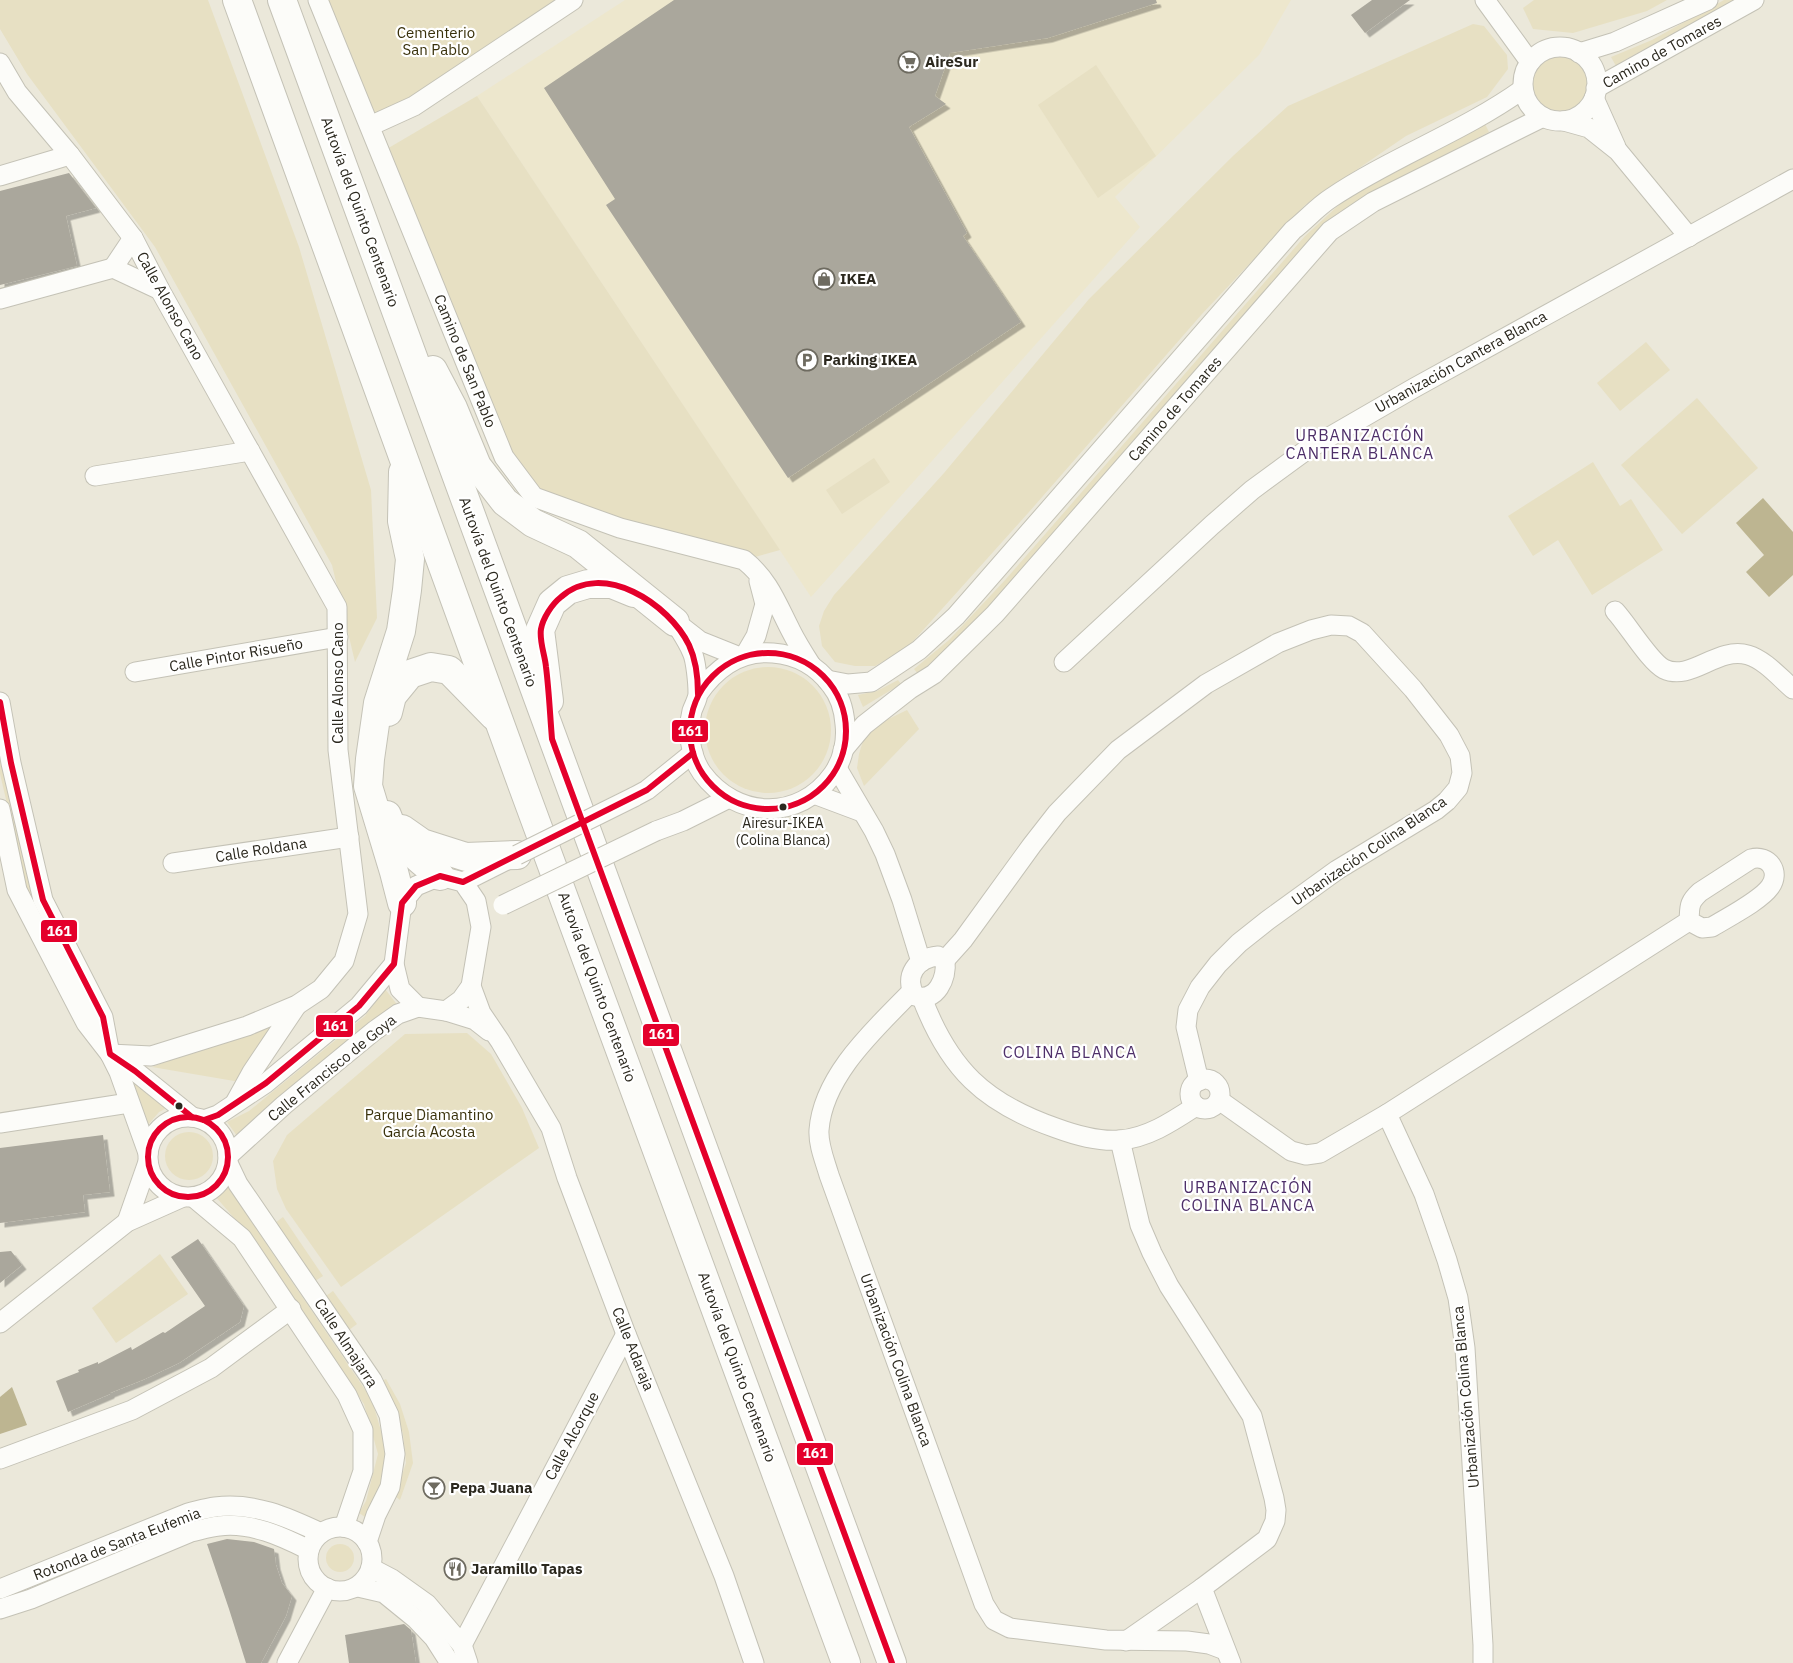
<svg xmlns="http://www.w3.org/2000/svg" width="1793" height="1663" font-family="'IBM Plex Sans',sans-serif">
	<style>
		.built { fill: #ede7cd }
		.green { fill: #e7e0c3 }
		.water { fill: #bdb591 }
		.building { fill: #aaa79c; filter: url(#shadow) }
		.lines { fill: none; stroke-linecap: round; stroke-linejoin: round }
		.minor-casing { stroke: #c4c2b6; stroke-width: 21 }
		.highway-casing { stroke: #c4c2b6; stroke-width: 30 }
		.minor { stroke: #fcfcf9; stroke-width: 19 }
		.highway { stroke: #fcfcf9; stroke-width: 28 }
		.minor-bridge-casing { stroke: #c4c2b6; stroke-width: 21; stroke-linecap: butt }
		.minor-bridge { stroke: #fcfcf9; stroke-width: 19 }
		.bus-1-casing { stroke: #fff; stroke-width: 10 }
		.bus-1 { stroke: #e4002b; stroke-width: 6 }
		.bus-dot { fill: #2b281e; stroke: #fff; stroke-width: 2 }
		.labels { text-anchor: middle; stroke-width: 4.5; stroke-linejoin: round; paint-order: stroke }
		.bus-label { font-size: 14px; fill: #2b281e; stroke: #fff }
		.park-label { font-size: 15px; fill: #39310b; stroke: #fff }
		.street-label { font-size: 15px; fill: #2b281e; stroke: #fff }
		.poi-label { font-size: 15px; font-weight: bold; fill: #2b281e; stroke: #fff; text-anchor: start }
		.neighbourhood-label { font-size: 16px; letter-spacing: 1px; fill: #4e2f69; stroke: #fff }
		.line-badge { stroke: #fff; stroke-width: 2 }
		.badge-label { font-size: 14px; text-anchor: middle; font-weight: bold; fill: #fff }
	</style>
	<defs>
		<filter id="shadow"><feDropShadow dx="4.5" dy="4.5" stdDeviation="0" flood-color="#0004"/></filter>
	</defs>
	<rect width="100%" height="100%" fill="#ebe8da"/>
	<polygon class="built" points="625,0 1291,0 1259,55 1115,197 1140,227 811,597 477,96"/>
	<g class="green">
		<polygon points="0,0 208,0 299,247 371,490 377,618 355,662 332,565 155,247 27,74 0,29"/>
		<polygon points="318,0 573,0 370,126"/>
		<polygon points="1534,0 1667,0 1647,11 1573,33 1533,29 1523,8"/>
		<polygon points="1724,0 1740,0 1628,58 1616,66 1611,57 1652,40"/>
		<polygon points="1473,24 1484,26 1507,55 1508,69 1487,97 1406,136 1305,205 1202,314 1029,512 907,648 875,666 855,666 835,662 822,646 819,626 824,611 834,595 944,473 1089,299 1234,155 1288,106"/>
		<circle cx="1560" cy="84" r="27"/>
		<polygon points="1096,65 1156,156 1098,198 1038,105"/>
		<polygon points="477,96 780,550 744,560 534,497 504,457 380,153"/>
		<polygon points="1485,124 1489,132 1386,185 1343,211 1300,254 957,643 918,674 914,669 949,640 1006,579 1305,236 1341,203 1379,180"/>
		<polygon points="1646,342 1670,370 1620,411 1597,383"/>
		<polygon points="1697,398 1758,468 1682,534 1621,465"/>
		<polygon points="874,458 890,482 842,514 826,490"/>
		<polygon points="1593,462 1620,506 1631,499 1663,550 1592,595 1558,540 1533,556 1508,516"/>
		<circle cx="768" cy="730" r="63"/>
		<polygon points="898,680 901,684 863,707 858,695 877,691"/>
		<polygon points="907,710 919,729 864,786 857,768 859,754 865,735 876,725"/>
		<polygon points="0,744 67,966 27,888 0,774"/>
		<polygon points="385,989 399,1007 370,1021 237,1136 227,1122 249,1111 365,1016"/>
		<polygon points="281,1017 240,1082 152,1067"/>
		<polygon points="467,1033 491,1054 522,1108 539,1148 341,1287 286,1209 277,1189 273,1161 287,1135 405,1034"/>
		<polygon points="130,1078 169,1107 159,1112 147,1126"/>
		<circle cx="189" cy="1156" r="24"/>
		<polygon points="235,1177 251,1221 372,1400 386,1448 380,1488 365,1517 359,1513 366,1501 378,1454 364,1404 242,1227 215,1196"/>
		<polygon points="283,1217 323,1276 315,1281 275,1223"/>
		<polygon points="160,1254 188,1294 116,1343 92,1308"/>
		<polygon points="333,1291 357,1324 349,1330 326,1296"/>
		<polygon points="386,1379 400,1404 409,1432 413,1463 400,1500 395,1496 406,1463 403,1434 397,1410 382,1381"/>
		<circle cx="340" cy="1558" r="14"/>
	</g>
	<g class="water">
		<polygon points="1763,498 1793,532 1793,575 1769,597 1746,572 1764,555 1736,523"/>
		<polygon points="12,1387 27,1425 0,1434 0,1397"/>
	</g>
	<g class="building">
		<polygon points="674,0 1156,0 1157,3 1048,38 950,53 935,96 946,104 909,127 967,233 963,236 1021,322 788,478 606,205 615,199 544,88"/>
		<polygon points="1372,0 1410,0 1365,33 1351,15"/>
		<polygon points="69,173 96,208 66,216 77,266 0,285 0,191"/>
		<polygon points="103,1135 110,1192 83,1195 85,1212 0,1223 0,1148"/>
		<polygon points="198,1239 244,1306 240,1322 179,1363 145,1379 110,1393 110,1394 68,1412 56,1381 79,1372 78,1370 98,1362 98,1364 131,1347 132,1350 163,1332 165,1333 205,1306 171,1257"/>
		<polygon points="11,1251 22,1265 0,1283 0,1252"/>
		<polygon points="227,1539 254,1542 274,1549 276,1565 282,1583 292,1596 286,1616 261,1663 246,1663 229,1609 207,1544"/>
		<polygon points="404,1624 411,1630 416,1663 349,1663 345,1635"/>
	</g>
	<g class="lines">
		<g class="minor-casing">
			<g id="minor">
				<path d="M318 0 504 457 534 497 620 528 744 560C769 580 777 604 791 631 797 643 804 654 811 665"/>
				<polyline points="1485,0 1530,62"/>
				<circle cx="1560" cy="84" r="37"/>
				<polyline points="1579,53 1615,42 1708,0"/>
				<polyline points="0,63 17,92 70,155 133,238 160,290 337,607 338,750 358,914 344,961 321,989 297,1005 247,1026 151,1056 110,1054"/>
				<polyline points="1596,88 1754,0"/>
				<polyline points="1594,98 1616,147"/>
				<polyline points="1564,121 1589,128 1618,151 1689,237"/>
				<polyline points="370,126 414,106 573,0"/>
				<polyline points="0,176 70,155"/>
				<polyline points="113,268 160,290"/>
				<polyline points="113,268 133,238"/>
				<polyline points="0,299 113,268"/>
				<polyline points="95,476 250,451"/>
				<path d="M1615 611C1628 625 1650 662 1664 669 1691 682 1717 646 1748 655 1765 660 1779 677 1793 689"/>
				<path d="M675 622C681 632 688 642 692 652 696 660 698 684 698 693 698 699 694 705 692 711 687 730 690 756 702 773 736 819 799 822 833 774 843 760 847 741 845 724 844 710 840 696 831 685 817 666 797 655 773 653 741 650 716 668 698 694"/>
				<polyline points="682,627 700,641 740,657"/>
				<polyline points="745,655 756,636 765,604 759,581"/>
				<polyline points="1064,662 1212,525 1252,490 1305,451 1414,388 1793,179"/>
				<polyline points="135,672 338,637"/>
				<path d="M827 680 848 684 871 682 919 650 956 616 1293 230C1306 220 1317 207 1331 198 1392 157 1463 132 1523 89"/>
				<polyline points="0,702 11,763 43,900 103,1017 110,1054 135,1071 192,1117"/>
				<polyline points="843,750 864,725 910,689 934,674 995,614 1330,231 1373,202 1543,117"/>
				<polyline points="837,768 874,831 885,854 902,900 921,962"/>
				<polyline points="814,794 862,812"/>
				<polyline points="634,797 647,790 693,753"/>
				<polyline points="0,809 17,890 86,1023 110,1054 119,1072 148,1153"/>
				<polyline points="656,831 683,821 729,798"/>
				<polyline points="173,863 349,837"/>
				<polygon points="440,876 463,882 476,901 481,927 471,986 461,1000 446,1011 418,1007 400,989 394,964 402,903 416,886"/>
				<polyline points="463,882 509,859"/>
				<path d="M938 956 945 960C947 978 937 1003 915 996 903 976 917 958 938 956Z"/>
				<polyline points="945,960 963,940 1032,845 1057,813 1118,750 1206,684 1278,643 1311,630 1331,625 1349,626 1362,633 1413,689 1449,735 1460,756 1462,773 1458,788 1447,801 1436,810 1337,870 1268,920 1239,943 1218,964 1200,987 1188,1010 1186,1027 1199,1081"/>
				<polyline points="471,986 481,1013 500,1041 551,1128 567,1178 626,1334 724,1576 754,1663"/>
				<path d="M912 991C876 1028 823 1075 819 1130 818 1145 825 1161 829 1175L984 1604 994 1620 1010 1628 1106 1640 1187 1641 1209 1644 1225 1650"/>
				<path d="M922 998C949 1069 984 1103 1056 1128 1075 1135 1099 1142 1120 1140 1148 1138 1173 1121 1196 1106"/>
				<polyline points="446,1011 475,1020 489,1031"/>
				<circle cx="1205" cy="1094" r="15"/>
				<path d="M1219 1100 1291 1151 1306 1155 1320 1153 1387 1114 1689 921C1690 907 1688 903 1700 892L1751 859C1769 854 1781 872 1770 887 1760 901 1728 917 1712 927L1702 928 1689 921"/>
				<polyline points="236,1101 252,1072 297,1005"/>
				<polyline points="1387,1114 1424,1194 1447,1260 1458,1298 1465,1348 1483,1645 1483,1663"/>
				<circle cx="188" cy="1157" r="40"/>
				<polyline points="204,1120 218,1115 266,1083 359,1006 394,964"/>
				<polyline points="0,1123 129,1103"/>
				<polyline points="1120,1140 1140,1225 1152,1253 1169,1286 1252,1416 1274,1498 1276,1510 1275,1521 1267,1539 1202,1588 1231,1663"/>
				<polyline points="228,1156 284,1105 374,1031 398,1014 418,1007"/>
				<polyline points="228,1163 238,1184 372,1380 389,1415 395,1454 390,1487 376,1515 367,1542"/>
				<polyline points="193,1197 242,1238 347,1395 363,1430 363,1471 344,1527"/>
				<polyline points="127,1222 148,1162"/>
				<polyline points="0,1323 127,1222 183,1197"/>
				<polyline points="0,1459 132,1410 211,1368 291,1309"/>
				<circle cx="340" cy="1559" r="32"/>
				<polyline points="371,1568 392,1579 427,1604 462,1645 468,1663"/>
				<polyline points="358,1587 384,1593 416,1619 434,1638 450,1663"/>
				<path d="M0 1589 188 1513C197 1511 206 1508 215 1507 254 1502 287 1517 321 1533"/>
				<path d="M0 1609 31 1599 191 1532C200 1530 209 1527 219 1526 251 1522 281 1536 309 1550"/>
				<polyline points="1126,1641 1202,1588"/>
				<polyline points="462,1645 626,1334"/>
				<polyline points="287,1663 327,1588"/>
			</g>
		</g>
		<g class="highway-casing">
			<g id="highway">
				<polyline points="237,0 523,787 846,1663"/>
				<polyline points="282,0 892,1663"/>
				<polyline points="433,370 453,408 477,466 505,502 533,523 578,544 675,622"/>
				<polyline points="549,701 540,630 552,603 568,590 588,584 612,584 634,593"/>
				<polyline points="388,712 392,696 410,674 431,667 449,670 494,716"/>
				<path d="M387 815C395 841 419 860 440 876"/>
				<polyline points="402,829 422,843 466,857 517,855"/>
				<polyline points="402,903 394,872 368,786 370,759 378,703 401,631 407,590 410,559 402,521 403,472"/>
			</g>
		</g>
		<use href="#minor" class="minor"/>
		<use href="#highway" class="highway"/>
		<g class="minor-bridge-casing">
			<g id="minor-bridge">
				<polyline points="517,855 634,797"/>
				<polyline points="503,905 656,831"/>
			</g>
		</g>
		<use href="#minor-bridge" class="minor-bridge"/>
		<g class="bus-1-casing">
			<g id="bus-1">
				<circle cx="768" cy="731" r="78"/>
				<path d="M698 694C698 678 696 660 689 645 669 604 603 560 561 597 552 604 543 618 541 629 539 641 545 655 546 667 549 691 550 715 552 739L892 1663"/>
				<polyline points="0,702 11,763 43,900 103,1017 110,1054 135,1071 192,1117"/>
				<circle cx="188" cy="1157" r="40"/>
				<polyline points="204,1120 218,1115 266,1083 359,1006 394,964 402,903 416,886 440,876 463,882 647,790 693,753"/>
			</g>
		</g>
		<use href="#bus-1" class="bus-1"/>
	</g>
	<defs>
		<g id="supermarket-ring" transform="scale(1.125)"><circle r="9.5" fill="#fff" stroke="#6e6b60" stroke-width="1.5"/><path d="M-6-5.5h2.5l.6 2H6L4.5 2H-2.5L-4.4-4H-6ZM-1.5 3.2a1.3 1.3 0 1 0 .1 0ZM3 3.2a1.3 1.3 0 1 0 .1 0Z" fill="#6e6b60"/></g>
		<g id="shop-ring" transform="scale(1.125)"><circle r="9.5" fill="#fff" stroke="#6e6b60" stroke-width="1.5"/><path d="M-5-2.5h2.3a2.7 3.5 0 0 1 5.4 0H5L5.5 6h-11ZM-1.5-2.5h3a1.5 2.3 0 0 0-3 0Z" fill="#6e6b60"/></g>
		<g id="parking-ring" transform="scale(1.125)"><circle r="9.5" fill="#fff" stroke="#6e6b60" stroke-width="1.5"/><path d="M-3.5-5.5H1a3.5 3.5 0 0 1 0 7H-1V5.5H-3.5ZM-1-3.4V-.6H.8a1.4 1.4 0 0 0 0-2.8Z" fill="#6e6b60"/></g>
		<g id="bar-ring" transform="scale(1.125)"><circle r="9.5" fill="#fff" stroke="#6e6b60" stroke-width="1.5"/><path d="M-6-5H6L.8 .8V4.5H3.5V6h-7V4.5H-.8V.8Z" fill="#6e6b60"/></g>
		<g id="restaurant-ring" transform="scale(1.125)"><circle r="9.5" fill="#fff" stroke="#6e6b60" stroke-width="1.5"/><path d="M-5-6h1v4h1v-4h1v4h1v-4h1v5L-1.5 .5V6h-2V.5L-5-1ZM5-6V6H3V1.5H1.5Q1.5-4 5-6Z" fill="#6e6b60"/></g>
	</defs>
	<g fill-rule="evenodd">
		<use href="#supermarket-ring" x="909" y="62"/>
		<use href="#shop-ring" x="824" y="279"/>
		<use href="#parking-ring" x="807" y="360"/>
		<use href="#bar-ring" x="434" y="1488"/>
		<use href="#restaurant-ring" x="455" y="1569"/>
	</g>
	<g class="bus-dot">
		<circle cx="783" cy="807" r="4.5"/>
		<circle cx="179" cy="1106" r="4.5"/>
	</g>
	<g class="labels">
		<g class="bus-label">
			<text x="783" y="828">Airesur-IKEA<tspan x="783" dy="17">(Colina Blanca)</tspan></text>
		</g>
		<g class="park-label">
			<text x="436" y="38">Cementerio<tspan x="436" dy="17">San Pablo</tspan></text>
			<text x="429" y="1120">Parque Diamantino<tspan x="429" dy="17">García Acosta</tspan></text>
		</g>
		<g class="street-label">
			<text transform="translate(1662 52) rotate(-29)" y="5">Camino de Tomares</text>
			<text transform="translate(360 212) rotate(70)" y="5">Autovía del Quinto Centenario</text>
			<text transform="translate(170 306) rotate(61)" y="5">Calle Alonso Cano</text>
			<text transform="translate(465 361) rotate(68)" y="5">Camino de San Pablo</text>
			<text transform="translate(1461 362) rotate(-29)" y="5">Urbanización Cantera Blanca</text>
			<text transform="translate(1175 409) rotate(-49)" y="5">Camino de Tomares</text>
			<text transform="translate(498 592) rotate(70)" y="5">Autovía del Quinto Centenario</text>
			<text transform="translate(236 655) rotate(-10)" y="5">Calle Pintor Risueño</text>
			<text transform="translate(338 683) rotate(-90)" y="5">Calle Alonso Cano</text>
			<text transform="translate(261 850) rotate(-9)" y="5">Calle Roldana</text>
			<text transform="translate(1369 851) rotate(-34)" y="5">Urbanización Colina Blanca</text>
			<text transform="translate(597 987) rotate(70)" y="5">Autovía del Quinto Centenario</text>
			<text transform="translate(332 1068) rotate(-39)" y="5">Calle Francisco de Goya</text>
			<text transform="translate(346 1343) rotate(57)" y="5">Calle Almajarra</text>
			<text transform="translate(633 1349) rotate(68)" y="5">Calle Adaraja</text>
			<text transform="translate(896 1360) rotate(70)" y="5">Urbanización Colina Blanca</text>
			<text transform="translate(737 1367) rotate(70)" y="5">Autovía del Quinto Centenario</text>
			<text transform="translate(1466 1397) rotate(-95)" y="5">Urbanización Colina Blanca</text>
			<text transform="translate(572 1436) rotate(-62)" y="5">Calle Alcorque</text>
			<text transform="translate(117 1544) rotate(-21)" y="5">Rotonda de Santa Eufemia</text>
		</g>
		<g class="poi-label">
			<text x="925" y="67">AireSur</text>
			<text x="840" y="284">IKEA</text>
			<text x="823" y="365">Parking IKEA</text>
			<text x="450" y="1493">Pepa Juana</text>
			<text x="471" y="1574">Jaramillo Tapas</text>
		</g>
		<g class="neighbourhood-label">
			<text x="1360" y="441">URBANIZACIÓN<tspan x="1360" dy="18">CANTERA BLANCA</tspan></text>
			<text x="1070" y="1058">COLINA BLANCA</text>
			<text x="1248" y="1193">URBANIZACIÓN<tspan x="1248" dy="18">COLINA BLANCA</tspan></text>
		</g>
	</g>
	<g class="line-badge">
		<rect x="671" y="719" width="38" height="24" rx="5" fill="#e4002b"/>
		<rect x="40" y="919" width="38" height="24" rx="5" fill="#e4002b"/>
		<rect x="315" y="1014" width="39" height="24" rx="5" fill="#e4002b"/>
		<rect x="642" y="1023" width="38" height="24" rx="5" fill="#e4002b"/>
		<rect x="796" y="1442" width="38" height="24" rx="5" fill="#e4002b"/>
	</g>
	<g class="badge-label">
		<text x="690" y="736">161</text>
		<text x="59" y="936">161</text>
		<text x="335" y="1031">161</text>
		<text x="661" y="1039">161</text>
		<text x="815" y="1458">161</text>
	</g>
</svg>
